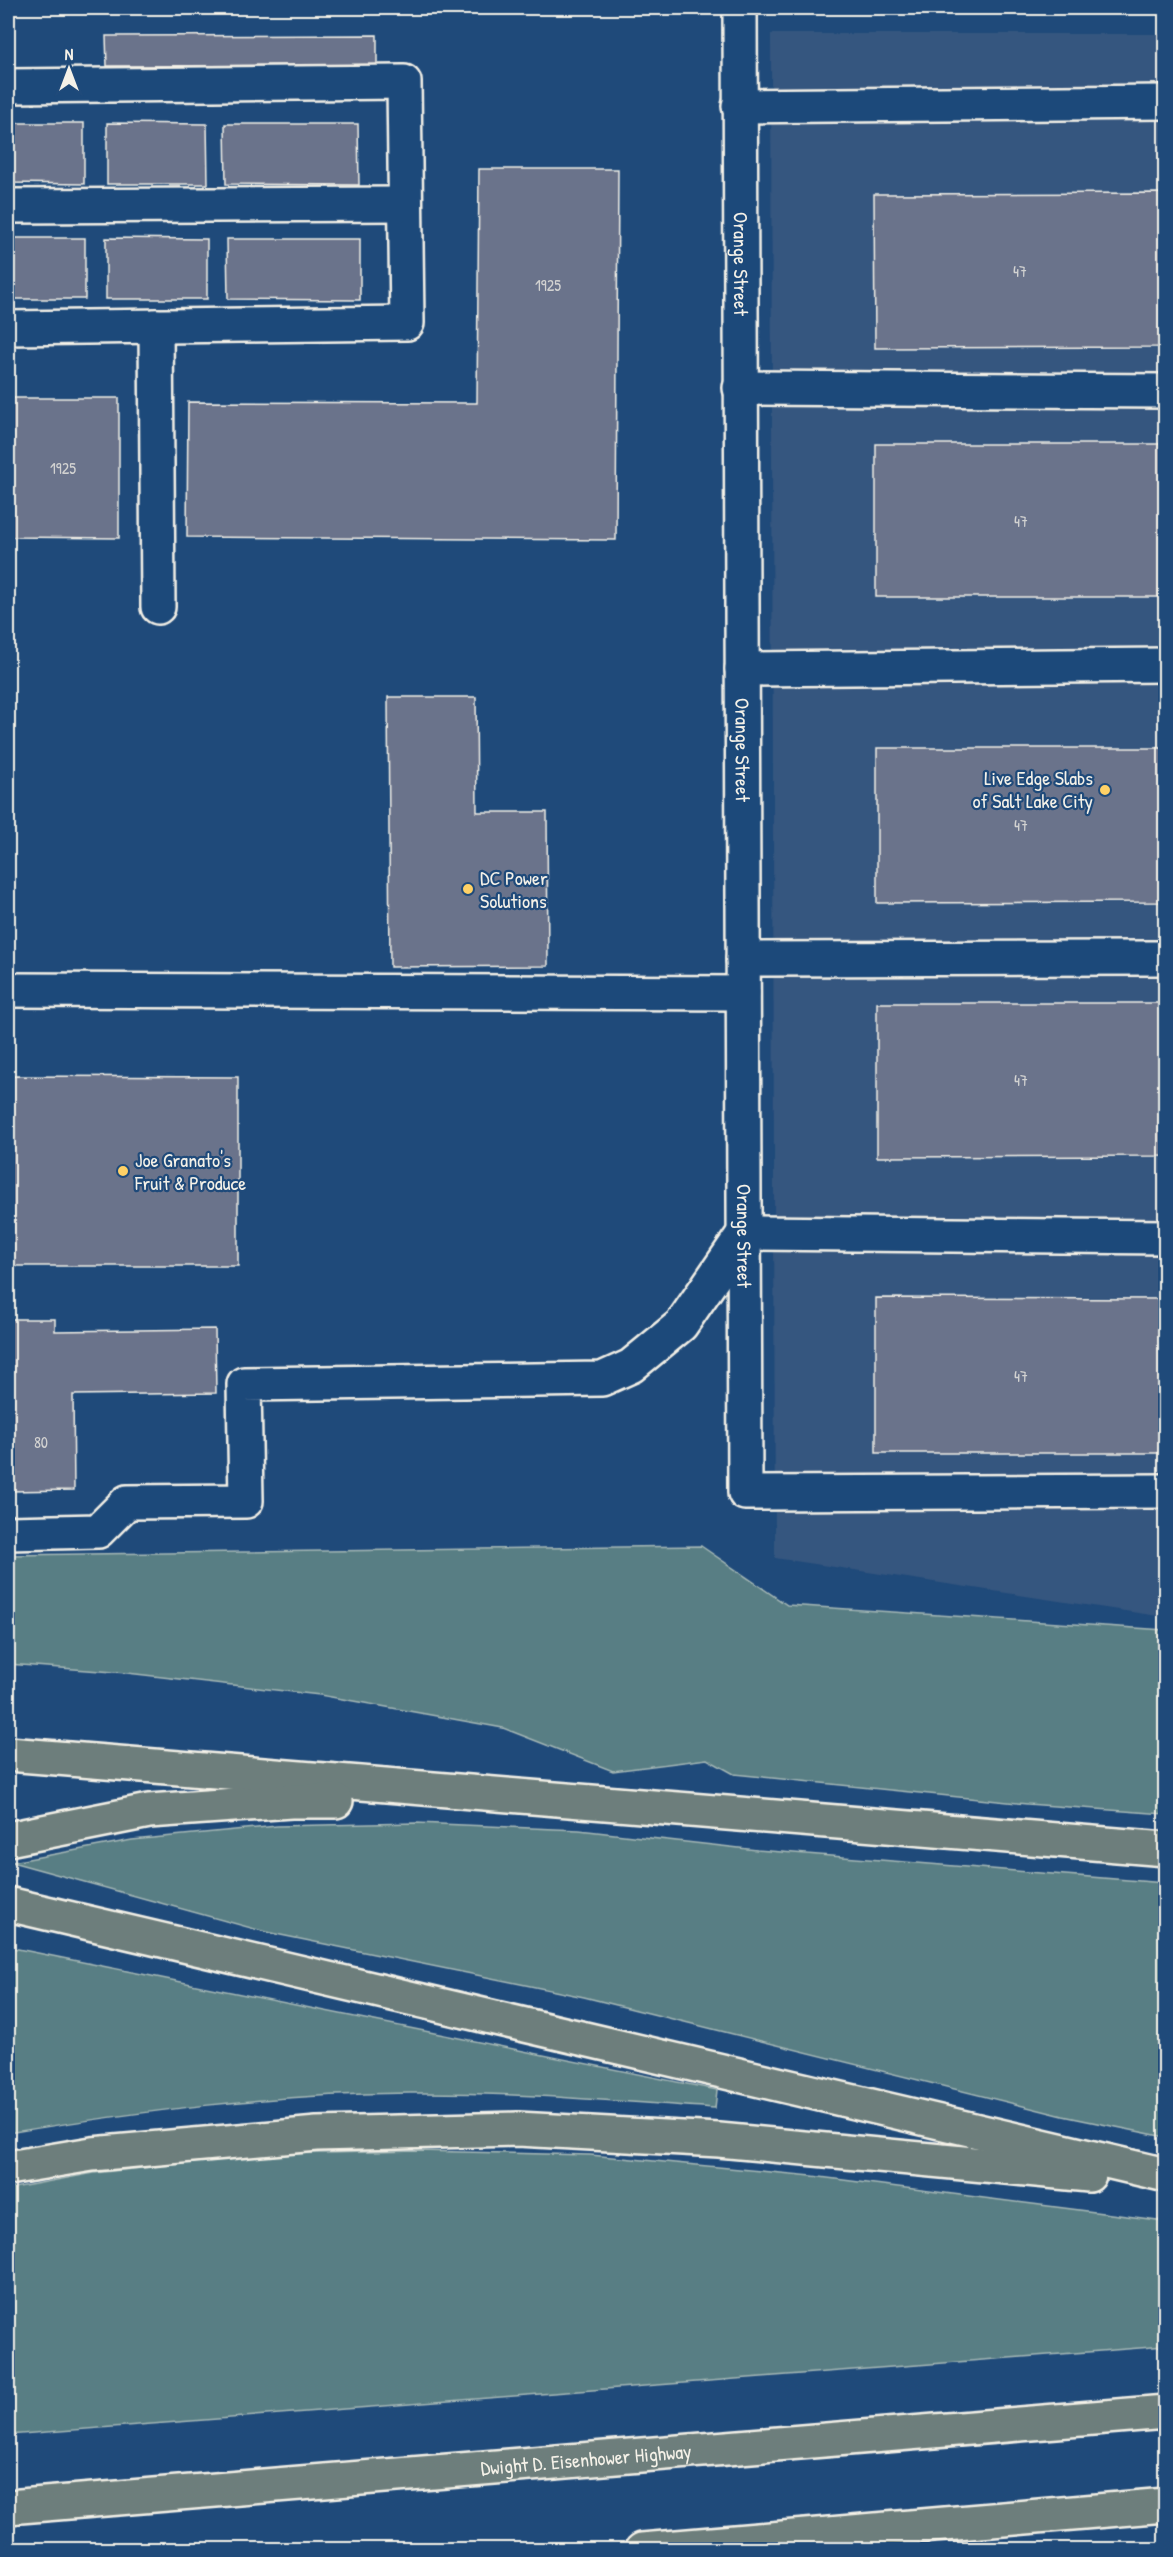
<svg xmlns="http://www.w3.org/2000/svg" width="1173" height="2557" font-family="'Patrick Hand',sans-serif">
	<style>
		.built { fill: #36567f }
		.green { fill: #587e84; stroke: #a6b8b6; stroke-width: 1.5 }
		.building { fill: #6a738b; stroke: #f4f1e8; stroke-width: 1.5 }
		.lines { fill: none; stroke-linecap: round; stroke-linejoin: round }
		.minor-casing { stroke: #f4f1e8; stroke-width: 38 }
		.highway-casing { stroke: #f4f1e8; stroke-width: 38 }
		.minor { stroke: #1f4a7a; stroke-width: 33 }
		.highway { stroke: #6d7e7c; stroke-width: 33 }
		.poi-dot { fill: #ffd166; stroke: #1f4a7a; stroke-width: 2 }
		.labels { text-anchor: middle; stroke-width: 4.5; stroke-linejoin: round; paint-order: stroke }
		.number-label { font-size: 16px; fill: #d2d2d1 }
		.street-label { font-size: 20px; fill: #f4f1e8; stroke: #1f4a7a }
		.poi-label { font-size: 20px; fill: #f4f1e8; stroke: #1f4a7a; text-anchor: start }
	</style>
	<rect width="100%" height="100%" fill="#1f4a7a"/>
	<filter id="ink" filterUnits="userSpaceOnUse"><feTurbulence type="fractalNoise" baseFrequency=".0167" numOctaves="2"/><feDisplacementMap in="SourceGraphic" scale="12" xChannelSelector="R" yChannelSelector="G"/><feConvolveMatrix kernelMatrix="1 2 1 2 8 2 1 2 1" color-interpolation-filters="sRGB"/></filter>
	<g filter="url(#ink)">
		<g class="built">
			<polygon points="111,8 706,8 706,12 111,9"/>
			<polygon points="771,34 1165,34 1165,1617 775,1558"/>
		</g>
		<g class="green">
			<polygon points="701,1546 787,1605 1165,1630 1165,1814 1027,1804 734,1774 707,1759 613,1771 503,1728 320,1695 127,1673 8,1664 8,1555"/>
			<polygon points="416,1823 579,1830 757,1850 1165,1883 1165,2137 1063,2116 584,1997 266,1932 12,1862 132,1840 277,1826"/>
			<path d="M8 1947 717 2090 715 2108C613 2101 512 2092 410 2093 275 2094 140 2111 8 2133Z"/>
			<polygon points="418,2151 590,2155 812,2176 1165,2221 1165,2346 8,2435 8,2189 94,2173 276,2154"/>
		</g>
		<g class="building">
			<polygon points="377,35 377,65 107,66 106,36"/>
			<polygon points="8,123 84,123 84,184 8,183"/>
			<polygon points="107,123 207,124 208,184 107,184"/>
			<polygon points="225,124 358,124 359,185 226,184"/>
			<polygon points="479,169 618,169 616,540 187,537 188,402 477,403"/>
			<polygon points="1166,193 1166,347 875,348 874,194"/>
			<rect x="8" y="238" width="77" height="61"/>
			<polygon points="106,238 207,239 207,299 106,299"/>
			<polygon points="227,239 360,239 360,300 228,299"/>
			<polygon points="8,398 119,398 119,538 8,537"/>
			<rect x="876" y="444" width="290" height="153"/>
			<polygon points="388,697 476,697 477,812 547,812 548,966 390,967"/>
			<polygon points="877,748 1166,748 1166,902 877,903"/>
			<polygon points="877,1003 1166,1003 1166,1156 877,1157"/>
			<polygon points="8,1076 238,1077 238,1266 8,1266"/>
			<polygon points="876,1298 1166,1299 1166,1453 876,1453"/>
			<polygon points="8,1319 55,1319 55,1331 215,1329 216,1393 73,1395 74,1490 8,1491"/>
		</g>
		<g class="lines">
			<g class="minor-casing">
				<g id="minor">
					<path id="s1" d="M740 8 745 1493 1166 1491"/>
					<polyline points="8,86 404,82 407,323 8,328"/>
					<polyline points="739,106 1166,102"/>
					<polyline points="8,206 405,204"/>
					<polyline points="156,326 158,607"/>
					<polyline points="740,388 1166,391"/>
					<polyline points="742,669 1166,665"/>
					<polyline points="743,959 1166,958"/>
					<polyline points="8,990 743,993"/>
					<polyline points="8,1533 98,1531 127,1502 246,1501 244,1384 602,1379 631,1366 681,1325 744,1233 1166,1237"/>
				</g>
			</g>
			<g class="highway-casing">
				<g id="highway">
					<polyline points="8,1754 1166,1849"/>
					<polyline points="8,1839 149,1811 291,1801 336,1801"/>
					<polyline points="8,1904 1166,2175"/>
					<polyline points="8,2168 92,2154 317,2134 518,2129 719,2140 1089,2175"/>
					<path id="s2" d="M8 2507 1166 2412"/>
					<polyline points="642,2550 1166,2505"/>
				</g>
			</g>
			<use href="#minor" class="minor"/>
			<use href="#highway" class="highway"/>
		</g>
	</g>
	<g class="poi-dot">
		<circle cx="1105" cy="790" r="6"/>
		<circle cx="468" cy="889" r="6"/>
		<circle cx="123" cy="1171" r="6"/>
	</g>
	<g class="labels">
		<g class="number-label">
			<text x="1020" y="277">47</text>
			<text x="548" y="291">1925</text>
			<text x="63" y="474">1925</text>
			<text x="1021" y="527">47</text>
			<text x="1021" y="831">47</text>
			<text x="1021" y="1086">47</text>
			<text x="1021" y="1382">47</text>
			<text x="41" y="1448">80</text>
		</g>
		<g class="street-label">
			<text dy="7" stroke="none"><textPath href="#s1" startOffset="256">Orange Street</textPath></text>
			<text dy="7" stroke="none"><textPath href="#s1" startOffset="742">Orange Street</textPath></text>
			<text dy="7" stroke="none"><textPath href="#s1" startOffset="1228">Orange Street</textPath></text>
			<text dy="7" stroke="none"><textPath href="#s2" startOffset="580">Dwight D. Eisenhower Highway</textPath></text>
		</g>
		<g class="poi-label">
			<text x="1093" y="785" text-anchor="end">Live Edge Slabs<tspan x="1093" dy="23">of Salt Lake City</tspan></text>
			<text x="480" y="885">DC Power<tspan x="480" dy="23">Solutions</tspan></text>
			<text x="135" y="1167">Joe Granato's<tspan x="135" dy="23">Fruit &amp; Produce</tspan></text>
		</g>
	</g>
	<rect width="1173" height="2557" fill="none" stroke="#1f4a7a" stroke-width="30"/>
	<rect x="15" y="15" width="1143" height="2527" fill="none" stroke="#f4f1e8" stroke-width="2" filter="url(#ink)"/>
	<g transform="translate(69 69)" stroke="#1f4a7a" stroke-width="4.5" paint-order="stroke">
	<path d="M0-4.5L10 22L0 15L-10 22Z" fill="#f4f1e8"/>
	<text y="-9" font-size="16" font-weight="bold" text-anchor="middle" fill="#f4f1e8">N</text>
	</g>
</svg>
